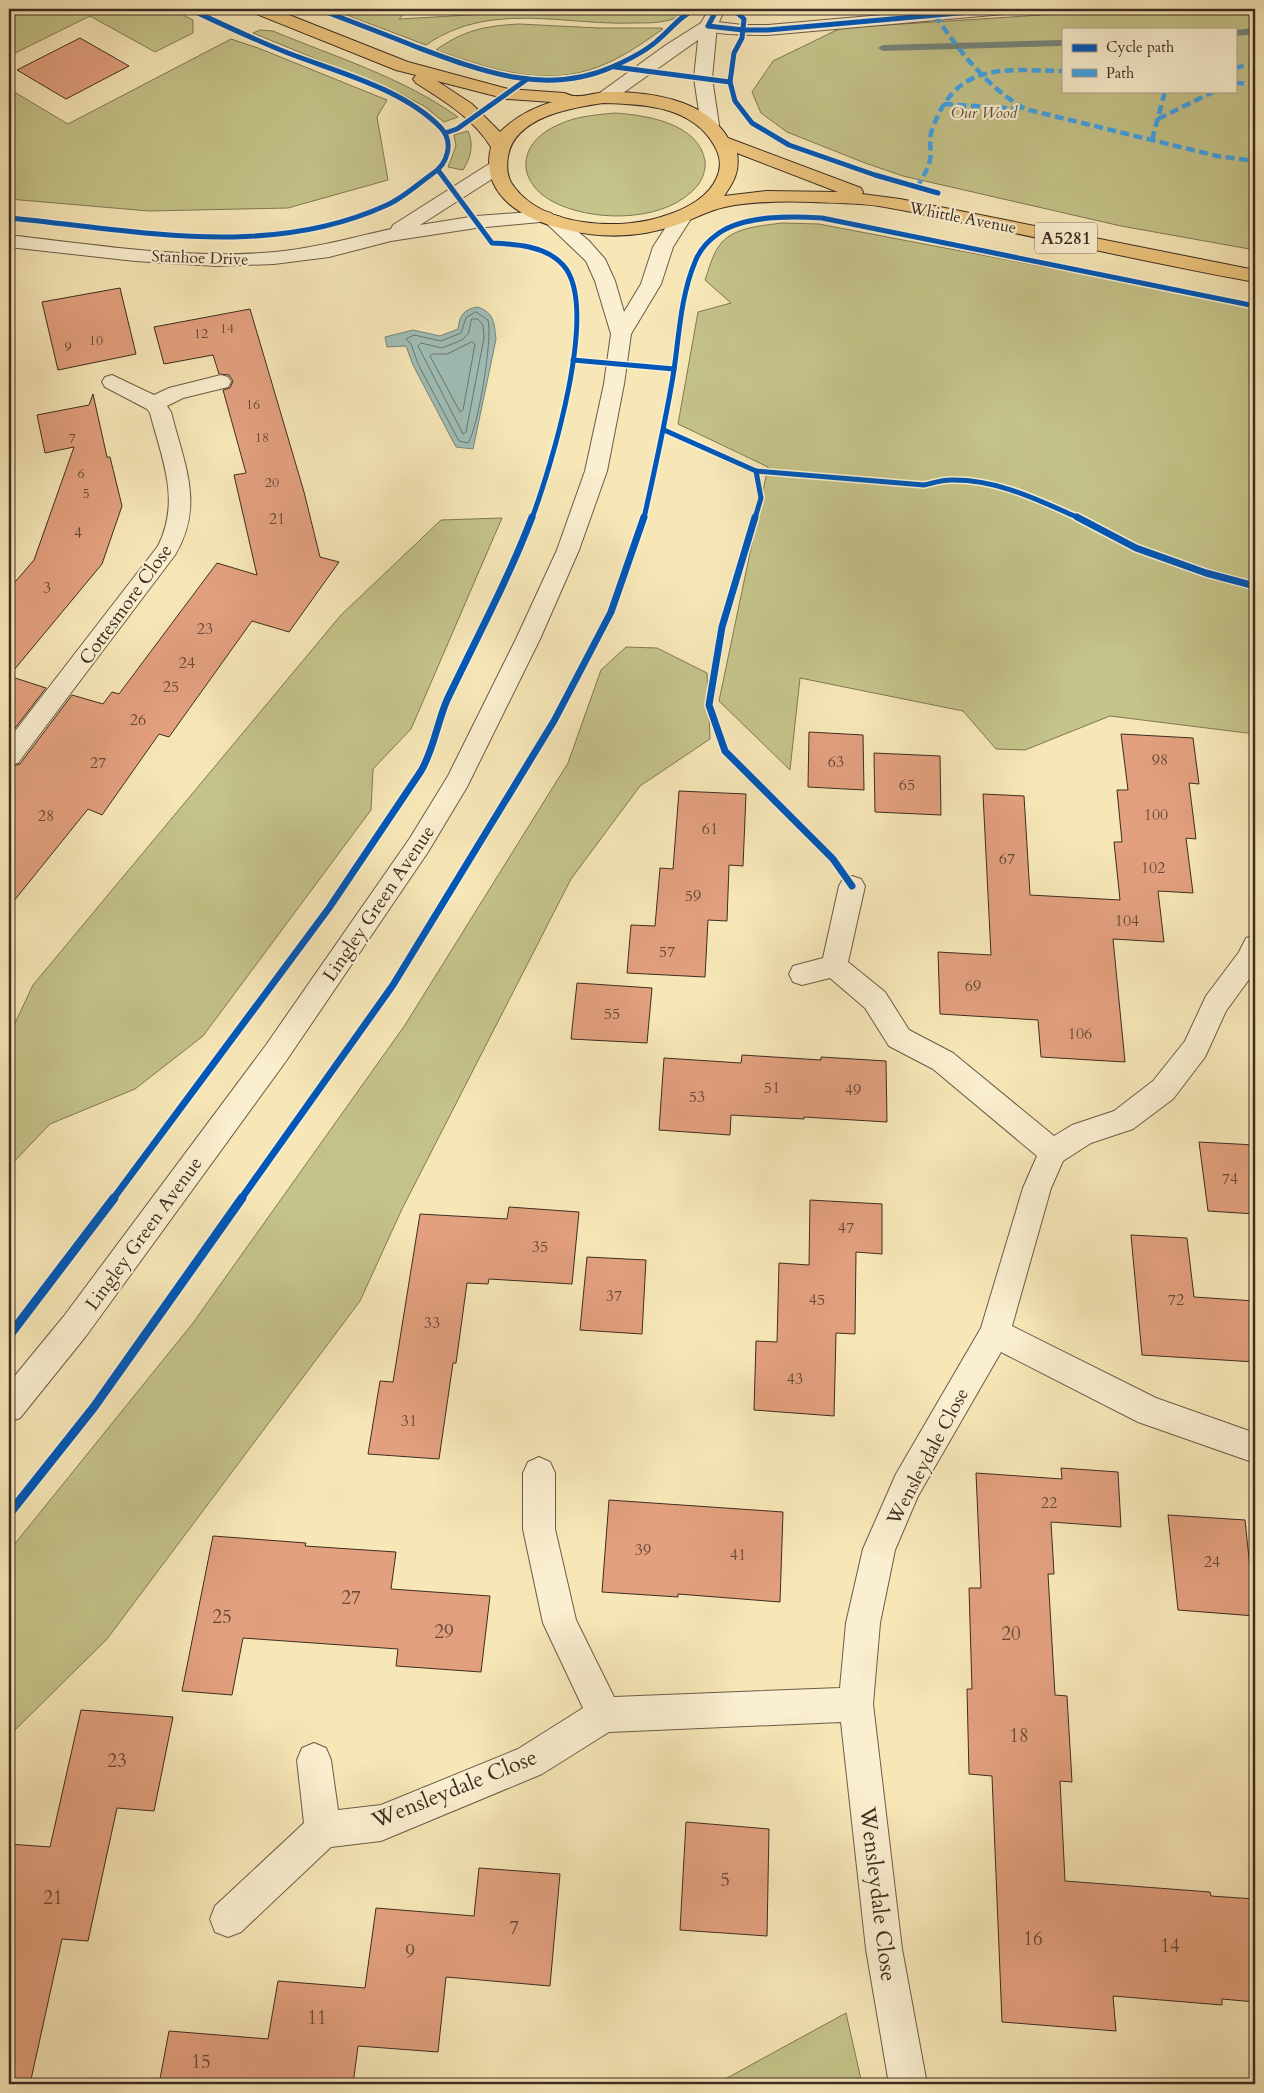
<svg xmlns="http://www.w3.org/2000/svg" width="1264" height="2093" font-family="Cardo,serif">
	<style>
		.green { fill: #c4c389; stroke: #807856; fill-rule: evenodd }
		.water { fill: #9fbeb7; stroke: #78847b }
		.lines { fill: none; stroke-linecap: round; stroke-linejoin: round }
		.shore { stroke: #6e756c; stroke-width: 1 }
		.stream { fill: #78847b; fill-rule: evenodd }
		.building { fill: #e3a07e; stroke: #3d2c22 }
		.pedestrian-casing { stroke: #6c5b47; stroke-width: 2 }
		.minor-casing { stroke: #6c5b47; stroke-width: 2 }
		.tertiary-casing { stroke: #6c5b47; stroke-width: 2 }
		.primary-casing { stroke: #3d2c22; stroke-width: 2 }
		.pedestrian { fill: #faefd0; fill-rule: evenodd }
		.minor { fill: #faefd0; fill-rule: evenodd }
		.tertiary { fill: #faefd0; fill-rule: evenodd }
		.primary { fill: #ecc47c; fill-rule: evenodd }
		.quiet { stroke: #3fa3ea; stroke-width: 4.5; stroke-dasharray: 9 4.5; stroke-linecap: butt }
		.cycleway-far2-casing { stroke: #faefd0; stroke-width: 8 }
		.cycleway-far1-casing { stroke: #faefd0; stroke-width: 10 }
		.cycleway-casing { stroke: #faefd0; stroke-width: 12 }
		.cycleway-far2 { stroke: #0057b8; stroke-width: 5 }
		.cycleway-far1 { stroke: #0057b8; stroke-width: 7 }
		.cycleway { stroke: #0057b8; stroke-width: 9 }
		.labels { text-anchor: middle; stroke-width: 4.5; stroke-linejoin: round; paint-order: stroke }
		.far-number-label { font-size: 14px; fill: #664939 }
		.far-park-label { font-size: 16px; font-style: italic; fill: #5f523c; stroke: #faefd0 }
		.far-street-label { font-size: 16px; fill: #3d2c22; stroke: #faefd0 }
		.number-label { font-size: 16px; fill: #664939 }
		.shield { fill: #faefd0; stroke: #766656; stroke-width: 1 }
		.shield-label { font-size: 18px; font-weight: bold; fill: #3d2c22 }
		.street-label { font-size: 19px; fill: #3d2c22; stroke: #faefd0 }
		.near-number-label { font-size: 19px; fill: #664939 }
		.near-street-label { font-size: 22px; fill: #3d2c22; stroke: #faefd0 }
	</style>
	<rect width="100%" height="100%" fill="#f7e7b7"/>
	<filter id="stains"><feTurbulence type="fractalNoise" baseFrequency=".004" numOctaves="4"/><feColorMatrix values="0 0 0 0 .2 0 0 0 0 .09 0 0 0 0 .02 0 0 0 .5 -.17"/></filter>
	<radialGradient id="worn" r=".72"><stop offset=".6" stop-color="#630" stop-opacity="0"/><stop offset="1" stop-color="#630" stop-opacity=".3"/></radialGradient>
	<g class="green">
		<polygon points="9,9 171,9 193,20 193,33 155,52 90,16 9,56"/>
		<path d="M330 9H409L399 19 577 9H684C681 12 678 18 673 19 662 23 647 23 635 23 588 25 540 14 493 20 469 23 446 31 426 45Z"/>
		<path d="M1134 9H1255V250L1121 226 903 176 865 163 787 132 761 113 752 92 773 61 841 28ZM1063 29H1235V91H1063Z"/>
		<path d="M519 24 599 28H661L663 29C640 45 616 62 589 70 538 86 484 67 436 50 464 30 485 26 519 24Z"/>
		<path d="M260 30 273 31C335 57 402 77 458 117L444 122 424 106 401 94 253 33Z"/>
		<polygon points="231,39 258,48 387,100 377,117 388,180 288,208 149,211 9,199 9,89 68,124"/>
		<path d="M615 113C645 115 699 123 705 161 706 169 703 178 698 185 668 222 599 222 560 205 515 186 514 143 560 124 577 116 596 115 615 113Z"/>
		<path d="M468 131C474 145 471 157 463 170L448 167 456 146 454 135Z"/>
		<path d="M782 223 819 224 1255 307V734L1110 716 1025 750 996 749 963 711 800 678 790 770 719 701 768 467 678 424 698 312 731 303 705 280C709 269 712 256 719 246 732 227 761 226 782 223Z"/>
		<polygon points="502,518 411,729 373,769 371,810 203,1036 135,1089 50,1124 9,1167 9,1036 33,985 341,615 441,520"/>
		<polygon points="626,647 657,648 707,673 710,739 640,786 571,879 402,1209 360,1301 107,1639 9,1736 9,1551 193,1323 405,1025 568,763 601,670"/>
		<polygon points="846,2013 862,2084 716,2084"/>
	</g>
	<path class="water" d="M477 307C494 312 494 322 496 339L473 449 456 447 413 365 406 346 387 347 385 337 413 330 440 336 458 329C460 315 463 310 477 307Z"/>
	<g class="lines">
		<g class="shore">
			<path d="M476 312 488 320C493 337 478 429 468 443L459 441 418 364 411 344 406 339 414 335 441 341 461 333 466 318Z"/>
			<polygon points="472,319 478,319 483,325 484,338 466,432 463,434 418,346 421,343 442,348 462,340 468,334"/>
			<polygon points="472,342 475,344 463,410 460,412 430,356 432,354 447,354"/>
		</g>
		<g class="stream">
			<polygon points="1255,28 1255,34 1235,36 1235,30"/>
			<polygon points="1063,40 1063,46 883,51 878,48 883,45"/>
		</g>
	</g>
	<g class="building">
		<polygon points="80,38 129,66 66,99 17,70"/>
		<polygon points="120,288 136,354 58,370 42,302"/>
		<polygon points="250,309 304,492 320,557 339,562 289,632 252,621 169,737 159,734 102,815 88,809 9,907 9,767 20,764 72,695 103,704 112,692 119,694 217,563 257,575 234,475 246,473 223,390 230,388 233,381 229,375 219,374 213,355 164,364 154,327"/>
		<polygon points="93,394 107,457 110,457 122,506 102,564 9,676 46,688 9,736 9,589 34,560 74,447 45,453 37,415 89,405"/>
		<polygon points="809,732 863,735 864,790 808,787"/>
		<polygon points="1121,734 1193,738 1199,784 1189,783 1196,839 1186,838 1193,893 1158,891 1164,942 1113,939 1125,1062 1041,1057 1038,1020 940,1014 938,952 991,955 983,794 1024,796 1030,895 1120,900 1114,842 1122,842 1117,790 1128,790"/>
		<polygon points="874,753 940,756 941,815 875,812"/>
		<polygon points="679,791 746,794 743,866 729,865 727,921 708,920 705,977 627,973 631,925 655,926 660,868 673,869"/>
		<polygon points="577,983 652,988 647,1043 571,1039"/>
		<polygon points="742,1055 821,1060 821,1057 886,1061 887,1122 804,1117 804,1119 731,1115 730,1135 659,1130 664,1058 741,1063"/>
		<polygon points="1199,1142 1255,1145 1255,1214 1208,1211"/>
		<polygon points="810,1200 882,1204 882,1254 856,1252 855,1334 836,1333 834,1416 754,1410 756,1341 777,1342 779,1263 809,1265"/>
		<polygon points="509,1207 579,1212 572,1284 489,1279 488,1284 467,1283 456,1363 453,1363 439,1459 368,1454 380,1381 393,1382 420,1214 507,1219"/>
		<polygon points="1131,1235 1187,1238 1194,1297 1255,1301 1255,1362 1142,1355"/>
		<polygon points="587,1257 646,1260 642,1334 580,1330"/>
		<polygon points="1061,1468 1118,1472 1121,1527 1051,1522 1054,1574 1048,1574 1055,1695 1067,1696 1072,1782 1060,1781 1065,1881 1210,1892 1211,1896 1255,1899 1255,2002 1222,1999 1222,2005 1113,1996 1116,2031 1002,2022 992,1776 969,1774 967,1689 972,1689 969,1588 981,1588 976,1473 1062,1479"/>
		<polygon points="609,1500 783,1512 780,1602 678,1594 678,1597 602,1592"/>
		<polygon points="1168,1515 1245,1520 1255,1616 1178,1610"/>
		<polygon points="213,1536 306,1543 305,1546 396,1552 391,1589 490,1596 481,1672 396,1666 398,1649 243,1638 232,1695 182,1691"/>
		<polygon points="81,1710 173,1717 154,1811 117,1808 88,1941 62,1939 30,2084 9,2084 9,1844 50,1847"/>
		<polygon points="686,1822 769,1829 767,1936 680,1930"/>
		<polygon points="479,1868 560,1874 550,1986 446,1977 438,2052 358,2046 353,2084 159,2084 169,2031 268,2039 278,1981 365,1988 376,1908 474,1916"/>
	</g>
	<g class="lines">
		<g class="pedestrian-casing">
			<path id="pedestrian" d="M950 9H1012L1010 13 1004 14 768 35C746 35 723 35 702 30L699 26 702 22 708 21 743 25H768Z"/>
		</g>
		<g class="minor-casing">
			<g id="minor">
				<polygon points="709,9 725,9 717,26 712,78 719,125 716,129 710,130 704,129 701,125 694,78 698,40 613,100 607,101 601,100 598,96 601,92 666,45 701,23"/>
				<path d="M496 162 503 164 505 168 503 172 420 225 476 216 544 211 551 213 554 217 551 221 476 228 391 241 329 257 274 264 216 266 135 261 9 247V235C97 245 187 260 275 252 315 248 351 238 391 229L393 225 489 164Z"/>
				<path d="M112 375 154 395 169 388 221 375 228 377 231 382 228 387 183 398 167 406 171 412C184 464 205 505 175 555L18 763 9 765V739L158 546C181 500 162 459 150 413L147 409 105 387 102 382 105 377Z"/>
				<polygon points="852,876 861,879 865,886 848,962 885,992 909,1030 953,1053 1054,1136 1072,1125 1114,1111 1153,1081 1185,1041 1206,996 1239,952 1246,938 1255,935 1255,971 1226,1011 1205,1057 1173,1099 1133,1129 1091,1143 1063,1161 1051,1188 1012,1326 1156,1398 1255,1433 1255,1463 1138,1422 1001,1352 918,1496 895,1550 880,1623 873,1704 902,1949 927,2084 889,2084 866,1949 841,1722 609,1732 542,1774 530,1779 381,1841 331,1847 241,1932 228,1937 215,1932 210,1919 215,1906 304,1823 297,1760 302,1748 314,1743 326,1748 331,1760 338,1810 381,1805 518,1749 583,1708 543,1623 523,1529 523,1473 528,1462 539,1457 550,1462 555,1473 555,1529 576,1620 614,1697 840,1688 846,1623 863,1549 896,1474 981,1328 1023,1188 1037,1156 933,1069 889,1046 865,1008 830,978 802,985 793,982 789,974 793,966 823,958 839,886 843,879"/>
			</g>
		</g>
		<g class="tertiary-casing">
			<polygon id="tertiary" points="682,211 689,213 692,217 673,247 661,284 631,334 624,384 607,471 579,550 540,639 467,787 428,852 286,1061 86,1336 20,1418 9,1422 9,1383 64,1316 266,1045 410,838 448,776 516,639 557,550 585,471 604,384 611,334 595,281 586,261 544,221 547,217 554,215 561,217 589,241 605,259 615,281 624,312 641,284 653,247 675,213"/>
		</g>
		<g class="primary-casing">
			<path id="primary" d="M252 9H274L408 62 508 89 564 93C568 94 571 96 574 96 584 97 595 93 604 92 646 91 705 98 728 138L861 188 863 192 862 194 900 199 1255 270V282C1166 266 1078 246 990 228 953 221 916 212 879 206 857 203 835 203 813 202 783 201 754 201 725 207 709 210 694 219 679 224 643 237 605 239 568 230 526 221 479 197 491 147 473 118 444 101 416 83L413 79 416 75 396 70 254 13ZM437 81 507 99 552 102C532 108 514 118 500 132L472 104ZM603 103C643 104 692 106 714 145 720 155 722 166 717 177 709 197 686 209 667 215 624 231 546 228 515 188 507 179 506 168 508 156 515 117 570 108 603 103ZM737 153 838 192 766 191 724 196C734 182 740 171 737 153Z"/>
		</g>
		<use href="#pedestrian" class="pedestrian"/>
		<use href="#minor" class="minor"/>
		<use href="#tertiary" class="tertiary"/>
		<use href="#primary" class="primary"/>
		<g class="quiet">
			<path d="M935 15C960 52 986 86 1025 109L1217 156 1255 161"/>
			<polyline points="1235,68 1255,63"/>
			<polyline points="1235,83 1255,84"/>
			<polyline points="944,104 1021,109"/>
			<polyline points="1158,119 1215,91"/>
			<polyline points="1152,140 1165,91"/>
			<path d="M917 188C921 179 928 170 930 160 932 150 928 140 932 130 956 61 1002 70 1063 71"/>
		</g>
		<g class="cycleway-far2-casing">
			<g id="cycleway-far2">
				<path d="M318 9C350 21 382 33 414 46 478 70 545 97 612 67 628 60 645 52 658 40 671 29 680 16 696 9"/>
				<polyline points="717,9 708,26 743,30 768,30 1004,9"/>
				<polyline points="733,9 744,19 742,38 734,53 730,82 735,101 752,123 789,145 875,175 938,193"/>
				<polyline points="615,67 730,82"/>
				<polyline points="445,133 457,129 526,80"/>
				<path d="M438 170 492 243C516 244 546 246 563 265 601 306 550 470 532 518"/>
				<path d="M9 218C136 230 267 260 387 205 403 198 418 184 432 174 448 164 454 142 441 128 404 89 337 72 288 53 255 40 222 24 189 9"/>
				<polyline points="573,360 674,369"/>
				<polyline points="664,430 756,471 761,498 755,518"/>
				<path d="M756 471 924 485C933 483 942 480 951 480 997 479 1038 500 1079 518"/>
				<path d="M644 518C655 469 666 420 674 370 679 335 681 295 695 262 699 251 709 240 719 233 745 215 791 216 822 218L1255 306"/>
			</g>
		</g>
		<g class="cycleway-far1-casing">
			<g id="cycleway-far1">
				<polyline points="755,517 722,627 709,705 725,751 833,859 852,886"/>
				<polyline points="1077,517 1136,548 1206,573 1255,586"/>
				<path d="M113 1199 329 908 421 771C434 749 437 723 447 700 476 639 508 580 532 517"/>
				<polyline points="241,1199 393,985 554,721 611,612 644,517"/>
			</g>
		</g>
		<g class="cycleway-casing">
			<g id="cycleway">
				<polyline points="9,1336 114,1198"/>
				<polyline points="9,1514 94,1407 242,1198"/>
			</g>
		</g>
		<use href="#cycleway-far2" class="cycleway-far2"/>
		<use href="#cycleway-far1" class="cycleway-far1"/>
		<use href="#cycleway" class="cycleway"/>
	</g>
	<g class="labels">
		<g class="far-number-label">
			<text x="227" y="333">14</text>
			<text x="201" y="338">12</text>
			<text x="96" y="345">10</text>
			<text x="68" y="351">9</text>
			<text x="253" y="409">16</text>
			<text x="262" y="442">18</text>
			<text x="72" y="443">7</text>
			<text x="81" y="478">6</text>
			<text x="272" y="487">20</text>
			<text x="86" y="498">5</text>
		</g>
		<g class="far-park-label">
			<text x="984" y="118">Our Wood</text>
		</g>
		<g class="far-street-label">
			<text transform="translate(963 217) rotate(11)" y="6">Whittle Avenue</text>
			<text transform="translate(200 257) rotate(2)" y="6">Stanhoe Drive</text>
		</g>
		<g class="number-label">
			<text x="277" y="524">21</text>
			<text x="78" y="538">4</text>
			<text x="47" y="593">3</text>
			<text x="205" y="634">23</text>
			<text x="187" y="668">24</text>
			<text x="171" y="692">25</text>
			<text x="138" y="725">26</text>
			<text x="1160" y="765">98</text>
			<text x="836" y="767">63</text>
			<text x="98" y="768">27</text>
			<text x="907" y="790">65</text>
			<text x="1156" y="820">100</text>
			<text x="46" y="821">28</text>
			<text x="710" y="834">61</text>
			<text x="1007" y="864">67</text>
			<text x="1153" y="873">102</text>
			<text x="693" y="901">59</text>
			<text x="1127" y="926">104</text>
			<text x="667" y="957">57</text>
			<text x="973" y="991">69</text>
			<text x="612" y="1019">55</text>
			<text x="1080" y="1039">106</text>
			<text x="772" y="1093">51</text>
			<text x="853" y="1095">49</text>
			<text x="697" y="1102">53</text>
			<text x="1230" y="1184">74</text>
			<text x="846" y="1233">47</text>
			<text x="540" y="1252">35</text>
			<text x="614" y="1301">37</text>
			<text x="817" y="1305">45</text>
			<text x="1176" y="1305">72</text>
			<text x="432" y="1328">33</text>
			<text x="795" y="1384">43</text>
			<text x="409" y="1426">31</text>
			<text x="1049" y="1508">22</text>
			<text x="643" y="1555">39</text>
			<text x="738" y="1560">41</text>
			<text x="1212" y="1567">24</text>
		</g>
		<rect class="shield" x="1035" y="222.5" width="62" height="31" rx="4"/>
		<g class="shield-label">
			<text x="1066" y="244">A5281</text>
		</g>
		<g class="street-label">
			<text transform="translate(125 604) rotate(-54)" y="7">Cottesmore Close</text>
			<text transform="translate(378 903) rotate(-56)" y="7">Lingley Green Avenue</text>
			<text transform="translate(143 1233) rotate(-54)" y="7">Lingley Green Avenue</text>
			<text transform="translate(927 1456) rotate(-62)" y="7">Wensleydale Close</text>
		</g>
		<g class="near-number-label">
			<text x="351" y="1604">27</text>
			<text x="222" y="1623">25</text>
			<text x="444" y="1638">29</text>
			<text x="1011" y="1640">20</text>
			<text x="1019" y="1742">18</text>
			<text x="117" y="1767">23</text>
			<text x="725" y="1886">5</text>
			<text x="53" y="1904">21</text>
			<text x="514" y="1934">7</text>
			<text x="1033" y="1945">16</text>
			<text x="1170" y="1952">14</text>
			<text x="410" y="1958">9</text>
			<text x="317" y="2024">11</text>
			<text x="201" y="2068">15</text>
		</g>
		<g class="near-street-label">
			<text transform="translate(454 1788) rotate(-22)" y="8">Wensleydale Close</text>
			<text transform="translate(879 1894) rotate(83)" y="8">Wensleydale Close</text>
		</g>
	</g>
	<rect width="1264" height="2093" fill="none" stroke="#f7e7b7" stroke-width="30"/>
	<rect x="10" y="10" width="1244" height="2073" fill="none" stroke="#3d2c22" stroke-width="2.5"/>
	<rect x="15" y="15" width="1234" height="2063" fill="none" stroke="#3d2c22"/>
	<rect x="1062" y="28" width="175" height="65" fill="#faefd0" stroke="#aea18a"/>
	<rect x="1072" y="44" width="25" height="8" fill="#0057b8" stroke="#aea18a"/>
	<text x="1106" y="52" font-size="15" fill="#3d2c22">Cycle path</text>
	<rect x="1072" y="69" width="25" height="8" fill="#3fa3ea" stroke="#aea18a"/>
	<text x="1106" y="78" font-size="15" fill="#3d2c22">Path</text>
	<rect width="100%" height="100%" filter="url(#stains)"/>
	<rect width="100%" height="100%" fill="url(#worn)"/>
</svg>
